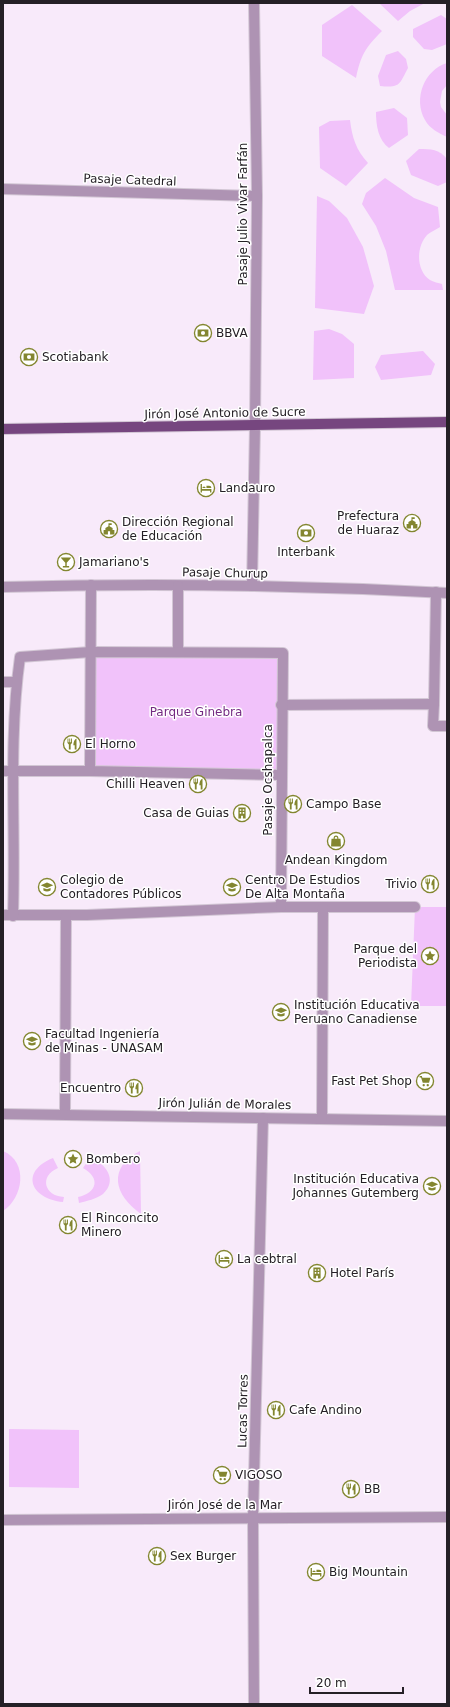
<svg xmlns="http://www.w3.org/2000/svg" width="450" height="1707" font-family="'DejaVu Sans',sans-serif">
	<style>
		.green { fill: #f1c2fa }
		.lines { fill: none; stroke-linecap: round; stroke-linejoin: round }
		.minor-casing { stroke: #d2c6d4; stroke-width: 12 }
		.major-casing { stroke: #d2c6d4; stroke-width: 12 }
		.minor { stroke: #ae93b3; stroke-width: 10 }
		.major { stroke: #76467f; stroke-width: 10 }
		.labels { text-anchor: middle; stroke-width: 3; stroke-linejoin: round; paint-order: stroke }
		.street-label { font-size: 12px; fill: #252026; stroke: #fff }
		.poi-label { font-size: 12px; fill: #252026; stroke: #fff; text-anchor: start }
		.park-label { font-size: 12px; fill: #742a82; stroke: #fff }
	</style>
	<rect width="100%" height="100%" fill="#f8eafa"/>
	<g class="green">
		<polygon points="379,3 425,3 410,11 398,21"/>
		<path d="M352 5 382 31C365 48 361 55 356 78L322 56V25Z"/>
		<polygon points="441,15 447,19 447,44 432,50 424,49 413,37 413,29"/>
		<path d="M398 51 406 59 408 68C399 85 400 88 380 86L378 76 386 55Z"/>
		<path d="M447 63V85L442 91 440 102 441 107 447 115V137C439 133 430 129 425 120 413 99 424 70 447 63Z"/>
		<path d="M394 108 407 118 408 135 389 148C378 140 376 125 376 112Z"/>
		<path d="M350 120C352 137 356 150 368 163L346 186 320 168 319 127 330 121Z"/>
		<path d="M419 149C431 149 439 149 447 159V182L438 186 411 175 406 161Z"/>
		<path d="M385 178 414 198 438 207 440 227C436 230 430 232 427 235 416 247 416 271 430 280 433 282 439 283 442 284L443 290H395L386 251 376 226 362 204 366 193Z"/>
		<polygon points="317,196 329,201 347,218 363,247 374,286 364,314 315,308"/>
		<polygon points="329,329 342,334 354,344 354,378 313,380 314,331"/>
		<polygon points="423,351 435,364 431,375 381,380 375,367 381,355"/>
		<polygon points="91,652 283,653 281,775 90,771"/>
		<polygon points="415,907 447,907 447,1006 411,1006"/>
		<path d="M3 1151C29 1162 23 1198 3 1211Z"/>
		<path d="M140 1151 141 1214C114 1195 107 1168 140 1151Z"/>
		<path d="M53 1158 58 1168C39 1176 44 1196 64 1197L63 1202C31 1199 19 1172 53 1158Z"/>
		<path d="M90 1158C106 1163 118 1180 103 1194 96 1199 87 1201 79 1203L78 1197C97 1193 101 1178 83 1168Z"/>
		<polygon points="9,1429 79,1430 79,1488 9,1487"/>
	</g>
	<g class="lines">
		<g class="minor-casing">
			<g id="minor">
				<polyline points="3,189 257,196"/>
				<polyline points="91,585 90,771 281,775"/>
				<polyline points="252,586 255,425 257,196 254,3"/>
				<path d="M3 587C151 583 299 585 447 593"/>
				<polyline points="178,652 178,586"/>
				<polyline points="3,682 16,682"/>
				<polyline points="434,704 436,592"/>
				<polyline points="281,705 434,704 433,726 447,726"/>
				<polyline points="3,771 90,771"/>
				<polyline points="3,915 87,915 281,907 415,907"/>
				<path d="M13 916C16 829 8 743 20 657L91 652 283 653 281 907"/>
				<polyline points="65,1113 66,915"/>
				<polyline points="3,1114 447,1121"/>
				<polyline points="322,1119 323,907"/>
				<polyline points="3,1520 447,1517"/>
				<polyline points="254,1704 253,1518 263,1118"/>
			</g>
		</g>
		<g class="major-casing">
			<polyline id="major" points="3,429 447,422"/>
		</g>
		<use href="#minor" class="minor"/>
		<use href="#major" class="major"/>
	</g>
	<defs>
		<g id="bank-ring" transform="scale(0.9)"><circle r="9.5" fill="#fff" stroke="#838630" stroke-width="1.5"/><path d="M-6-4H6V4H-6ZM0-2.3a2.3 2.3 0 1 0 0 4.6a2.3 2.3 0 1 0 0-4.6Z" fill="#838630"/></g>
		<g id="hotel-ring" transform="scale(0.9)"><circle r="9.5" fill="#fff" stroke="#838630" stroke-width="1.5"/><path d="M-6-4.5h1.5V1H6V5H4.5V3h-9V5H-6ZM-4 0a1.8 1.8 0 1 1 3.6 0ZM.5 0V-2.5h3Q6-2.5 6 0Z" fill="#838630"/></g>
		<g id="civic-ring" transform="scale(0.9)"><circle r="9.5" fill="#fff" stroke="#838630" stroke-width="1.5"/><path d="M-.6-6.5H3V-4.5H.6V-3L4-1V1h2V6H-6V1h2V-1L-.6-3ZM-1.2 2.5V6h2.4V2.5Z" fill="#838630"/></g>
		<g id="bar-ring" transform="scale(0.9)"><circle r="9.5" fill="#fff" stroke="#838630" stroke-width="1.5"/><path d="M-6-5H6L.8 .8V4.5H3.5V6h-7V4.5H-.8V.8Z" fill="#838630"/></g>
		<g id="restaurant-ring" transform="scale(0.9)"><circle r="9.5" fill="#fff" stroke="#838630" stroke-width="1.5"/><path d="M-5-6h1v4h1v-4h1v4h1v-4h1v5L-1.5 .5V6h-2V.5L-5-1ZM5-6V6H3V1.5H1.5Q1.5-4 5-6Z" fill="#838630"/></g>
		<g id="building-ring" transform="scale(0.9)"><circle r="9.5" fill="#fff" stroke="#838630" stroke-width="1.5"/><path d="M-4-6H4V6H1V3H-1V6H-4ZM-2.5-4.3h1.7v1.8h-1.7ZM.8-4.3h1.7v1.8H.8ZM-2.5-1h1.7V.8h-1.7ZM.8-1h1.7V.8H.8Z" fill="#838630"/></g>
		<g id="shop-ring" transform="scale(0.9)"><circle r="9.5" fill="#fff" stroke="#838630" stroke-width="1.5"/><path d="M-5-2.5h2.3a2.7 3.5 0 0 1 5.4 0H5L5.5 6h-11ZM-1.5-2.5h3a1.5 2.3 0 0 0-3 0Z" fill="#838630"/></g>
		<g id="university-ring" transform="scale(0.9)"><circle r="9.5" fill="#fff" stroke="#838630" stroke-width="1.5"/><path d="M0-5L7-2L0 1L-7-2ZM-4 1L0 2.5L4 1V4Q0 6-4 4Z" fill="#838630"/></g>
		<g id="school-ring" transform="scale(0.9)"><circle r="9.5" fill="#fff" stroke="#838630" stroke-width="1.5"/><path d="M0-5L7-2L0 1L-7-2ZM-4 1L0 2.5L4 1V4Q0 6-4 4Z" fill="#838630"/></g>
		<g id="sight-ring" transform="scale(0.9)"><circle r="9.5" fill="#fff" stroke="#838630" stroke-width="1.5"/><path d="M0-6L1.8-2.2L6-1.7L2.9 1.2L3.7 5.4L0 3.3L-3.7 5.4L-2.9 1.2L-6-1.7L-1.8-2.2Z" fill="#838630"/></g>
		<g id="supermarket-ring" transform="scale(0.9)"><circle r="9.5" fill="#fff" stroke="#838630" stroke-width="1.5"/><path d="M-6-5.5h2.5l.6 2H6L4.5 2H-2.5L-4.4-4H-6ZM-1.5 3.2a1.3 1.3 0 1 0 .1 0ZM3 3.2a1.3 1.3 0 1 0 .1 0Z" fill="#838630"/></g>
	</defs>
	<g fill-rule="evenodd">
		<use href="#bank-ring" x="203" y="333"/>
		<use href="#bank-ring" x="29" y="357"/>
		<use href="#hotel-ring" x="206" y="488"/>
		<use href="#civic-ring" x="412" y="523"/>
		<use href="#civic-ring" x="109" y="529"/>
		<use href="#bank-ring" x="306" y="533"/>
		<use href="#bar-ring" x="66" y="562"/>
		<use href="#restaurant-ring" x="72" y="744"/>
		<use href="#restaurant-ring" x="198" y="784"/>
		<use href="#restaurant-ring" x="293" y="804"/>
		<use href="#building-ring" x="242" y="813"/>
		<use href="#shop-ring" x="336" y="841"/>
		<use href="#restaurant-ring" x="430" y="884"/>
		<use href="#university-ring" x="47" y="887"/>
		<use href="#school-ring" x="232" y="887"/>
		<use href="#sight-ring" x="430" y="956"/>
		<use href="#school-ring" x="281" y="1012"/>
		<use href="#university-ring" x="32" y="1041"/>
		<use href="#supermarket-ring" x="425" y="1081"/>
		<use href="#restaurant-ring" x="134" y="1088"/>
		<use href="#sight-ring" x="73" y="1159"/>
		<use href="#school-ring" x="432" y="1186"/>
		<use href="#restaurant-ring" x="68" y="1225"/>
		<use href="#hotel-ring" x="224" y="1259"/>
		<use href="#building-ring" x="317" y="1273"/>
		<use href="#restaurant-ring" x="276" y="1410"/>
		<use href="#supermarket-ring" x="222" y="1475"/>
		<use href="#restaurant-ring" x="351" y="1489"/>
		<use href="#restaurant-ring" x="157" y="1556"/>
		<use href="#hotel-ring" x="316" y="1572"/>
	</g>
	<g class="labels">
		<g class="street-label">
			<text transform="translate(130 180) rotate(2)" y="4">Pasaje Catedral</text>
			<text transform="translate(243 214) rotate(-90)" y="4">Pasaje Julio Vivar Farfán</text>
			<text transform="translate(225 413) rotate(-1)" y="4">Jirón José Antonio de Sucre</text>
			<text transform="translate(225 573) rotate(1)" y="4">Pasaje Churup</text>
			<text transform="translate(268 780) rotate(-90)" y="4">Pasaje Ocshapalca</text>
			<text transform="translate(225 1104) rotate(1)" y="4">Jirón Julián de Morales</text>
			<text transform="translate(243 1411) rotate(-89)" y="4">Lucas Torres</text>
			<text x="225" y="1509">Jirón José de la Mar</text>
		</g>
		<g class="poi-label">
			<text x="216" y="337">BBVA</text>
			<text x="42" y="361">Scotiabank</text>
			<text x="219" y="492">Landauro</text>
			<text x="399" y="520" text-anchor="end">Prefectura<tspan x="399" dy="14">de Huaraz</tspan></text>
			<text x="122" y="526">Dirección Regional<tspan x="122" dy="14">de Educación</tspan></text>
			<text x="306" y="556" text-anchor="middle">Interbank</text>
			<text x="79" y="566">Jamariano's</text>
			<text x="85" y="748">El Horno</text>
			<text x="185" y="788" text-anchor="end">Chilli Heaven</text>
			<text x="306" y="808">Campo Base</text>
			<text x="229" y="817" text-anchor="end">Casa de Guias</text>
			<text x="336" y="864" text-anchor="middle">Andean Kingdom</text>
			<text x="60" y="884">Colegio de<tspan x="60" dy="14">Contadores Públicos</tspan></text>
			<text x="245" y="884">Centro De Estudios<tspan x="245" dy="14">De Alta Montaña</tspan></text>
			<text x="417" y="888" text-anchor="end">Trivio</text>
			<text x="417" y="953" text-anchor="end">Parque del<tspan x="417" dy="14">Periodista</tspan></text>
			<text x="294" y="1009">Institución Educativa<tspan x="294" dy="14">Peruano Canadiense</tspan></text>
			<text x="45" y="1038">Facultad Ingeniería<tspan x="45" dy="14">de Minas - UNASAM</tspan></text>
			<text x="412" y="1085" text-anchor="end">Fast Pet Shop</text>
			<text x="121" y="1092" text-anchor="end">Encuentro</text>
			<text x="86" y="1163">Bombero</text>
			<text x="419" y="1183" text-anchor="end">Institución Educativa<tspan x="419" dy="14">Johannes Gutemberg</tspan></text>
			<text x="81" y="1222">El Rinconcito<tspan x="81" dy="14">Minero</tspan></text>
			<text x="237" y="1263">La cebtral</text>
			<text x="330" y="1277">Hotel París</text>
			<text x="289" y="1414">Cafe Andino</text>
			<text x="235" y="1479">VIGOSO</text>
			<text x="364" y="1493">BB</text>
			<text x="170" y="1560">Sex Burger</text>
			<text x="329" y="1576">Big Mountain</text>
		</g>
		<g class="park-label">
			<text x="196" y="716">Parque Ginebra</text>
		</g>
	</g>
	<rect width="450" height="1707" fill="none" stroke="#252026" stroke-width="8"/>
	<path d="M310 1687v6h93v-6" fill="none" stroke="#252026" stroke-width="2"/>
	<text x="316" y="1687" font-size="12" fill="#252026" stroke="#ffffff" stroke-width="3" paint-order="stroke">20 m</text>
</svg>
